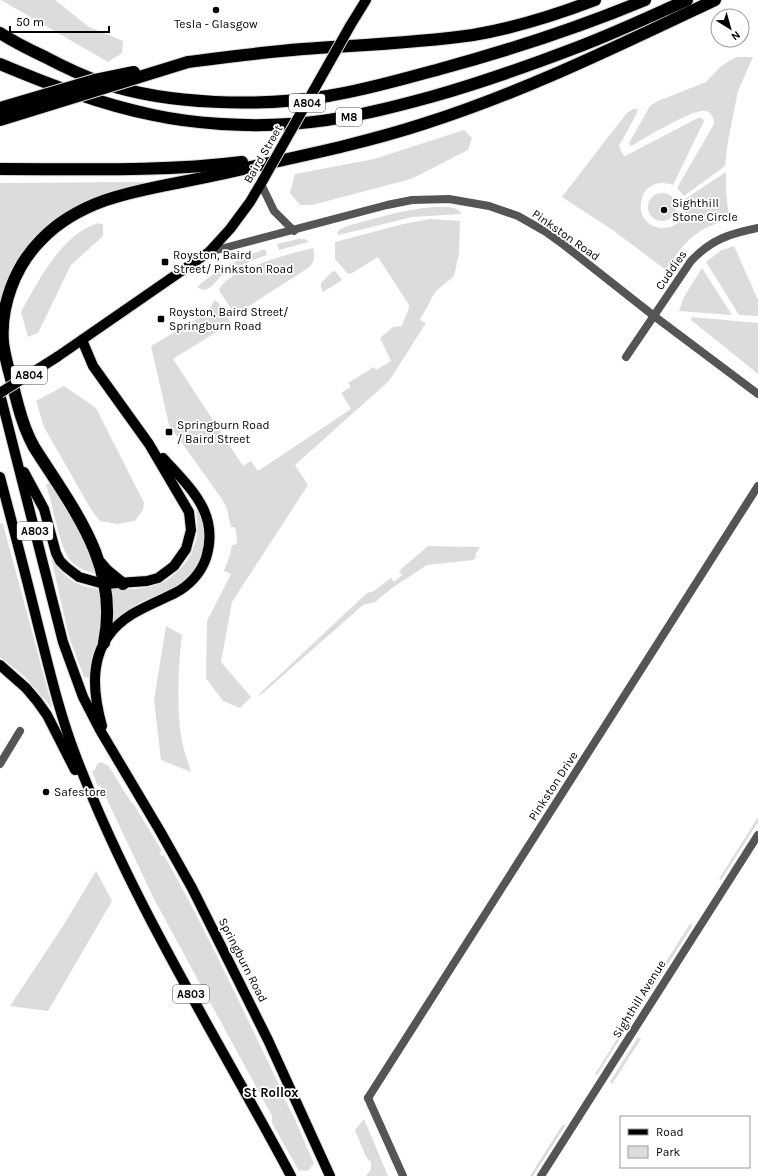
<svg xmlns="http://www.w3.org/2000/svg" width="758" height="1176" font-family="Karla,sans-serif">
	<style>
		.green { fill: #dcdcdc }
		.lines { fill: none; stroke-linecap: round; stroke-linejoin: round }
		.primary-casing { stroke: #dbdbdb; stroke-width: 12 }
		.motorway-casing { stroke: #dbdbdb; stroke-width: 14 }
		.minor { stroke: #555; stroke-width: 8 }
		.tertiary { stroke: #555; stroke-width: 8 }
		.primary { stroke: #000; stroke-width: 10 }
		.motorway { stroke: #000; stroke-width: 12 }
		.primary-bridge-casing { stroke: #dbdbdb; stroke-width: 12; stroke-linecap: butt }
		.motorway-bridge-casing { stroke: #dbdbdb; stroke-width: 14; stroke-linecap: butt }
		.primary-bridge { stroke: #000; stroke-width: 10 }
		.motorway-bridge { stroke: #000; stroke-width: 12 }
		.poi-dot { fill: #000; stroke: #fff; stroke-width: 1.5 }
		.labels { text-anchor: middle; stroke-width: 3.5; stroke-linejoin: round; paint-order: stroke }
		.shield { fill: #fff; stroke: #4c4c4c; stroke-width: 1 }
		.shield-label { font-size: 11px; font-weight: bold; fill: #000 }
		.poi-label { font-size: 12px; fill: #000; stroke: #fff; text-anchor: start }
		.street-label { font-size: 12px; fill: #000; stroke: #fff }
		.neighbourhood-label { font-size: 13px; font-weight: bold; fill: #000; stroke: #fff }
	</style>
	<rect width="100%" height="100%" fill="#fff"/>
	<g class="green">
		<polygon points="1,0 55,0 89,27 123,41 122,53 108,62"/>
		<path d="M737 57H753L738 91 728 141 725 166 684 196 677 188 714 124C714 118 712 113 706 111 696 107 644 138 633 145L631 146 629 143 650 106 658 101 706 82 720 67 729 61Z"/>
		<path d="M633 109H637V113L619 146 622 153 624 156 627 155 698 118H702L704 121 673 185C664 182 655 182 647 189 643 193 642 198 641 203 637 237 693 237 685 199L726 172V191L729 218C722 221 714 224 706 228 689 236 676 254 666 270L614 231 562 197 615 128 627 113Z"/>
		<polygon points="464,130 472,138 468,150 411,179 312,205 300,205 290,193 295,174 374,159"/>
		<polygon points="144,182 143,185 45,229 0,321 0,183"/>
		<circle cx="662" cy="207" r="14"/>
		<path d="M423 208C434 208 455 203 462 214L412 217 339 235 337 234 339 230 347 226 395 213Z"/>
		<path d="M430 219 460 221 459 254 454 276 435 292 420 320 426 323 389 381 295 465 308 485 232 602 221 662 251 697 240 708 223 701 206 678 207 621 231 574 224 571 230 555 232 545H234L237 543 236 530 234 527H231L227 509 222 499 169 425 151 346 202 316 211 307 214 300 218 302 231 323 173 359 243 466 251 461 258 471 351 409 341 393 351 387 348 383 374 367 376 370 391 361 380 338 393 327 402 326C403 319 409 313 409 305L378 257 352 273 348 274 335 259V242L403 224Z"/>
		<path d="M99 223 103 225V236L71 265 38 333 28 337 21 312C38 281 63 232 99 223Z"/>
		<polygon points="298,239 305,239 309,242 279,250 277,244"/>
		<polygon points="734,246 758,300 758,316 739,315 706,262 720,251"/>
		<path d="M313 248C315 257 315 262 308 268L235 315 219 290C225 270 293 253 313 248Z"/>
		<path d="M265 249 267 255C252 260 237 267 223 275 215 280 214 288 203 290L197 287C217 269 240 258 265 249Z"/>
		<polygon points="702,268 732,315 679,311 684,297"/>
		<polygon points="333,271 336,272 342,280 323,292 321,287 321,283"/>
		<polygon points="692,317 758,323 758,374 691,320"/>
		<polygon points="64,386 96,408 144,503 143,510 135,521 117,524 100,521 92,511 44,427 36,401"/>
		<path d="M52 481 70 509 98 574C88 572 78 569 71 561 59 548 53 504 46 485Z"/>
		<path d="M198 508 204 523 205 546 200 561 194 571 179 585 139 603 113 623 111 589C123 589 136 590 148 587 173 583 194 559 197 534 198 526 197 518 196 510Z"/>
		<polygon points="1,523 3,524 52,706 51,707 24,676 0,657 0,524"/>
		<polygon points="428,546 480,547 475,555 477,556 473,560 427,565 392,588 375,602 363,605 263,693 257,696 367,593 374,591 391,578 394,582 402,575 399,571"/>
		<path d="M51 557C64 578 76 587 101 589L102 596 100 639 90 678 84 677 69 637Z"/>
		<path d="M166 626 182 635C178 667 176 714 183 746 185 755 189 764 191 772L161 760 154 700Z"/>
		<path d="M101 762 106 765H108L131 802 133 803 162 851 159 853 162 856 164 855C207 932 244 1012 282 1091L281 1093 294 1117 314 1164 312 1165 309 1170 305 1171 302 1170 299 1171 272 1123V1116L154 899 100 785 98 787 92 771 95 770 97 764Z"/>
		<polygon points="758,817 758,822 721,880 719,879"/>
		<polygon points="96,871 112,901 48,1011 10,1006 63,926"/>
		<polygon points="690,924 692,926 651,991 648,990"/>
		<polygon points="624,1028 626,1029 597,1075 595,1074"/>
		<polygon points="638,1037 641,1039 612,1084 610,1082"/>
		<polygon points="364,1119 388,1176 366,1176 371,1169 371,1162 366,1157 355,1130"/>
		<polygon points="563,1124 565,1126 533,1176 530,1176"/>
	</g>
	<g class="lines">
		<g class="primary-casing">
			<g id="primary">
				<polyline points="350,26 366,0"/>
				<polyline points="57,357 209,252 230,229 250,202 263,180"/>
				<polyline points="0,394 63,642 83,697 100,730 160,831 192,888 268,1040 330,1176"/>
				<polyline points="24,472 44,509 56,553 60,561 66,567 79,577 104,584 147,581 158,578 174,566 186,549 191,530 189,512 149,444 93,366 82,340"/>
				<path d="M0 477C13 526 26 576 38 625 49 668 59 712 75 754 131 902 217 1037 291 1176"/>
				<polyline points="0,665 26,688 37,701 47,715 75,770"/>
				<path d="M102 726C94 697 89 662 109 635 125 613 151 605 175 593 189 586 201 573 206 558 220 513 190 488 163 458"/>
			</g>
		</g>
		<g class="motorway-casing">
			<g id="motorway">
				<path d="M0 33C14 42 30 50 45 57 64 67 83 76 103 83 168 105 261 107 328 96 366 90 403 79 440 69 510 50 578 28 645 0"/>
				<path d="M188 62C227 57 265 52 303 49 360 45 417 43 473 35 514 28 556 15 595 0"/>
				<path d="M0 64C50 85 100 104 153 115 195 124 247 127 290 124 339 121 387 109 434 96 483 82 531 65 578 47 615 33 651 16 687 0"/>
				<path d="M0 169C81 169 161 172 242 162"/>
				<polyline points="100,563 107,571 123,584"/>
				<path d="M104 643C120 565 73 509 34 447 24 429 19 410 14 390 10 374 5 359 3 343 0 306 15 266 41 240 87 192 155 189 216 175 285 159 355 146 423 124 524 92 620 45 715 0"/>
			</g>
		</g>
		<g class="minor">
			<polyline points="261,184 274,211 294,231"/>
			<path d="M626 357 691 261C712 239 729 234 758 228"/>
			<polyline points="0,764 20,731"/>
			<polyline points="368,1098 403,1176"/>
		</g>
		<g class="tertiary">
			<polyline points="209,252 387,205 412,200 449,199 489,206 518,216 546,232 564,245 654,316 758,394"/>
			<polyline points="368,1098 758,486"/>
			<polyline points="541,1176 758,835"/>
		</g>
		<use href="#primary" class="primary"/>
		<use href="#motorway" class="motorway"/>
		<g class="primary-bridge-casing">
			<g id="primary-bridge">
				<polyline points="263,180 350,26"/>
				<polyline points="0,393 57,357"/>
			</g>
		</g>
		<g class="motorway-bridge-casing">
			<g id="motorway-bridge">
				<polyline points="0,108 95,80 134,72"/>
				<polyline points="0,120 188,62"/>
			</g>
		</g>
		<use href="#primary-bridge" class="primary-bridge"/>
		<use href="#motorway-bridge" class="motorway-bridge"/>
	</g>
	<g class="poi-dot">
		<circle cx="216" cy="10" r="4"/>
		<circle cx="664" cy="210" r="4"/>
		<rect x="161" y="258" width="8" height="8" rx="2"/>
		<rect x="157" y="315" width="8" height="8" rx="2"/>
		<rect x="165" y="428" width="8" height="8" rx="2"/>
		<circle cx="46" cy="792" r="4"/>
	</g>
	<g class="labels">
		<g class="shield">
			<rect x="289" y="94" width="36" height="18" rx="3"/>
			<rect x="336" y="108" width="26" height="18" rx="3"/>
			<rect x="11" y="366" width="36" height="18" rx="3"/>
			<rect x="17" y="522" width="36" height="18" rx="3"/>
			<rect x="173" y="985" width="36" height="18" rx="3"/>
		</g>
		<g class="shield-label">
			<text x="307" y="107">A804</text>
			<text x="349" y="121">M8</text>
			<text x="29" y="379">A804</text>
			<text x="35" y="535">A803</text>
			<text x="191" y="998">A803</text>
		</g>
		<g class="poi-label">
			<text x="216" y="28" text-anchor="middle">Tesla - Glasgow</text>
			<text x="672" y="207">Sighthill<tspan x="672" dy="14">Stone Circle</tspan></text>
			<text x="173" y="259">Royston, Baird<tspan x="173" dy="14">Street/ Pinkston Road</tspan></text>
			<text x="169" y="316">Royston, Baird Street/<tspan x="169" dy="14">Springburn Road</tspan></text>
			<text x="177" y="429">Springburn Road<tspan x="177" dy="14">/ Baird Street</tspan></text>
			<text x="54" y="796">Safestore</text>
		</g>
		<g class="street-label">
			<text transform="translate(263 154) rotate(-60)" y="4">Baird Street</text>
			<text transform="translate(566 235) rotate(35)" y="4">Pinkston Road</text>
			<text transform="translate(671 270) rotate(-55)" y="4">Cuddies</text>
			<text transform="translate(553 786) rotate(-57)" y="4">Pinkston Drive</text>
			<text transform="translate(243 960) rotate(63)" y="4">Springburn Road</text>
			<text transform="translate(639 999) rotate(-58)" y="4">Sighthill Avenue</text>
		</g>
		<g class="neighbourhood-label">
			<text x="271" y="1097">St Rollox</text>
		</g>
	</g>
	<rect x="620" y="1116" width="130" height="52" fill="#ffffff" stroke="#999999"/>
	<rect x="628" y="1129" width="20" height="6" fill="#000000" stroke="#999999"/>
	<text x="656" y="1136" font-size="12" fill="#000000">Road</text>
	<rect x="628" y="1146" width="20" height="12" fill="#dcdcdc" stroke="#999999"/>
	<text x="656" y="1156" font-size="12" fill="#000000">Park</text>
	<g transform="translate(730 28) rotate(143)"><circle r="19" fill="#ffffff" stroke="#999999"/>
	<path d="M0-3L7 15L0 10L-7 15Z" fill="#000000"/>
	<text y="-6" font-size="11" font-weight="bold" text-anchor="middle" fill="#000000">N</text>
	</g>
	<path d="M10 26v6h99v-6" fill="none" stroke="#000000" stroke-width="2"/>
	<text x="16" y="26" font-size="12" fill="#000000" stroke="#ffffff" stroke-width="3" paint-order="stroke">50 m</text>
</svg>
